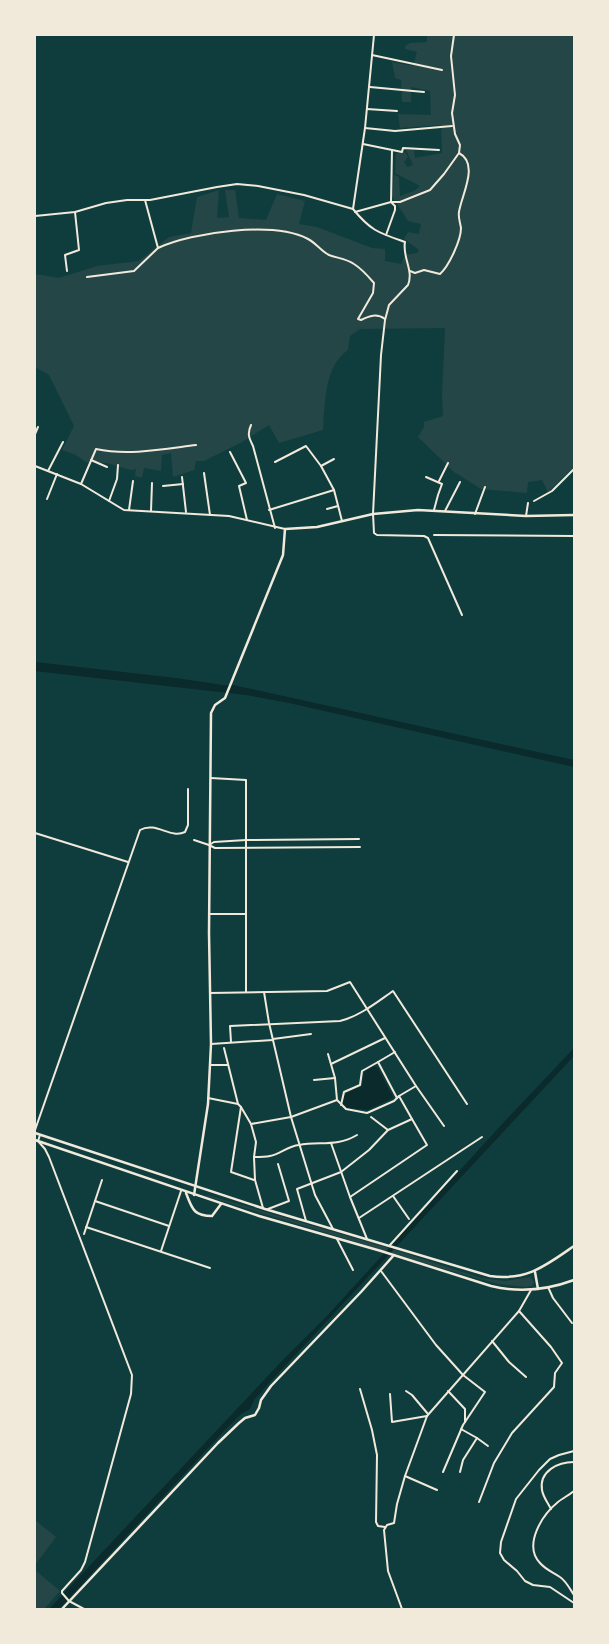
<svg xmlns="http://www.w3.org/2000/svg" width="609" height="1644" font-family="'Open Sans',sans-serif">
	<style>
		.green { fill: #244646 }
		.water { fill: #0a2a2b }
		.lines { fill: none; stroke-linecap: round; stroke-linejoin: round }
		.minor { stroke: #f1e9da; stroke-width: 2 }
		.tertiary { stroke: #f1e9da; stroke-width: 2 }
		.secondary { stroke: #f1e9da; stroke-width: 2.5 }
		.primary { stroke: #f1e9da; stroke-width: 2.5 }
		.trunk { stroke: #f1e9da; stroke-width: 2.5 }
	</style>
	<rect width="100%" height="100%" fill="#0f3d3e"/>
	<g class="green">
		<path d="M427 35H574V467L548 492 542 480 528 482 527 493 481 489 454 472 418 437 424 427V422L443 416 442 395 445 328 360 329 350 336 348 350C324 366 325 404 323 430L279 443 269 425 242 442 204 461H196L194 470 173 477 171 453 162 455 161 471 144 468 142 478 135 476 136 469 131 470 107 463 86 462 76 455 62 450 74 426 49 375 35 367V274L59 278 97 266 139 261 169 237 191 233 197 197 219 190 217 218 229 217 225 190H235L239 218 266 220 277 194 305 201 299 224 317 227 372 248 385 249V261L401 264 405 255 417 253 419 250 404 239 408 232 419 234 421 224 408 221 392 196 394 175 399 177 400 196 414 191 420 186 395 173 396 153 405 152 408 157 404 162 407 167 413 165 406 150H414L415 158 442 153 441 125 400 128 398 114 431 115 430 91 411 87V102H402L401 80 395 78 392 62 413 66 417 52 405 49V46L410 43 427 42Z"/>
		<polygon points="207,1195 392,1249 481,1278 505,1281 530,1277 534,1282 532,1286 526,1287 498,1284 444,1269 206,1196"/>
		<polygon points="35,1520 56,1537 35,1565"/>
		<polygon points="35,1570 60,1591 44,1609 35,1609"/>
	</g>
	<g class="water">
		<polygon points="35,662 176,678 223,685 233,685 574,760 574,767 289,703 246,695 35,671"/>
		<polygon points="574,1048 574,1056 271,1381 254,1400 250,1409 241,1414 223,1432 59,1609 49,1609 281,1362 325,1318 504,1122"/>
		<polygon points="374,1066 378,1068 392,1095 393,1098 368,1110 347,1108 343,1103 344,1096 346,1093 362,1086 364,1072"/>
	</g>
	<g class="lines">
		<g class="minor">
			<polyline points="372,55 442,70"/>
			<polyline points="370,87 424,92"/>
			<polyline points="367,109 397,111"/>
			<polyline points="365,128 395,131 452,126"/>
			<polyline points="363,144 402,152 403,148 439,150"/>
			<path d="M145 200 158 248C193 232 273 221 308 239 316 243 321 251 329 255 337 258 347 259 354 264 362 269 368 276 374 283L373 293 358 319 361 320C369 316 377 313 385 319"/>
			<path d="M353 209C371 231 379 233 405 242 402 257 414 270 408 285L389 305 385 320 381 355 373 514 374 533 377 535 424 536 428 538 462 615"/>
			<polyline points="355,212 391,202 400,202 430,190 444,174 459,153 460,145 455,134 452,113 455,95 451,56 454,35"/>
			<polyline points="386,235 395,210 395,206 391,202 392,150"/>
			<polyline points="67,271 65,255 79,250 75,212"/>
			<path d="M410 271 415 273 424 270 440 274C449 266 461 240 461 228 460 222 458 217 459 212 461 196 480 164 459 153"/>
			<polyline points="87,277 134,271 158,248"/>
			<path d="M251 425C247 434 249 438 253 446L275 528"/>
			<polyline points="35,434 38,427"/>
			<polyline points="230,452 246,483 239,486 247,520"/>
			<polyline points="91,460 107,467"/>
			<polyline points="275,462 306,446 321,466 334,490 342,521"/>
			<polyline points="35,466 81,484 124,510 229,516 285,529"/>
			<polyline points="321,466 334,459"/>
			<polyline points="48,471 63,442"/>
			<polyline points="204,473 210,515"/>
			<polyline points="182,477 186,512"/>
			<polyline points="426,477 442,484 438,495 434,510"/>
			<polyline points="439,481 448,463"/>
			<path d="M81 484 96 449C128 456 164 449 196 445"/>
			<polyline points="163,486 183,484"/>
			<polyline points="47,499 57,474"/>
			<polyline points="109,501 117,479 118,465"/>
			<polyline points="534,501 552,491 574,469"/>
			<polyline points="327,509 338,506"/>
			<polyline points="129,510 133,481"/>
			<polyline points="269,510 334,490"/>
			<polyline points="151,511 152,483"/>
			<polyline points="445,511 460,482"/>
			<polyline points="475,514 485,487"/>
			<polyline points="526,516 528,503"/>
			<polyline points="434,535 574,536"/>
			<polyline points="211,778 246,780 246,992"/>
			<polyline points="35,833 128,862"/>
			<polyline points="194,840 209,845 215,848 360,847"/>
			<polyline points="209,845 214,842 246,840 359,839"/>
			<polyline points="209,914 246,914"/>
			<polyline points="264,992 269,1023 291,1117 315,1195 333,1229"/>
			<polyline points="210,993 327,991 350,982 416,1086 444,1126"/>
			<polyline points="273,1039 311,1034"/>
			<path d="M231 1042 230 1026 340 1021C360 1016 377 1002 393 991L467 1104"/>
			<polyline points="211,1044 273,1040"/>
			<polyline points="224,1048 238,1104"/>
			<polyline points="328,1054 335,1078 337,1100 346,1109 367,1113 394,1101 399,1096 412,1119"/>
			<polyline points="378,1062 395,1052"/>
			<polyline points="331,1064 385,1038"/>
			<polyline points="210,1065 228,1065"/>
			<polyline points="314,1080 335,1078"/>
			<polyline points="399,1096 416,1086"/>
			<polyline points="208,1098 238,1104 241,1107 251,1124 256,1142 254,1157 255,1180 263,1208"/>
			<polyline points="341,1105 344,1092 360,1085 362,1071 378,1062 397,1098"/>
			<polyline points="241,1107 231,1172 254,1180"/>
			<polyline points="371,1117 388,1130"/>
			<polyline points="251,1124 291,1117 337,1100"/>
			<path d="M35 1130 140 830C156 821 170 839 185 832L188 825V789"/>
			<polyline points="40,1135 38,1141 45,1149 49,1157 132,1375 131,1394 85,1562 81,1570 62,1591 62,1593 69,1601 84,1609"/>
			<polyline points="331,1143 350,1197 367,1239"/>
			<path d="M254 1157C259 1157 265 1157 270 1156 280 1154 288 1146 299 1145 319 1141 337 1147 357 1135"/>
			<polyline points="393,1196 409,1219"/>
			<polyline points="95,1201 169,1226"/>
			<polyline points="268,1209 289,1201 278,1164"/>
			<polyline points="359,1218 482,1137"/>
			<polyline points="306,1221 297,1189 341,1172 369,1150 388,1130 412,1119 427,1145 350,1197"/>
			<polyline points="86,1227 210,1268"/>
			<polyline points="84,1234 102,1180"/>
			<polyline points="337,1239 353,1270"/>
			<polyline points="390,1245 457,1171"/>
			<polyline points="161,1251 181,1191"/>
			<polyline points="381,1271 436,1345 463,1375 485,1392 463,1425 443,1472"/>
			<polyline points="548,1287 553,1298 572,1323"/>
			<polyline points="492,1341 509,1362 526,1377"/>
			<polyline points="360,1389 372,1430 377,1455 376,1522 378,1526 385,1527"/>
			<polyline points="406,1391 412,1395 428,1414"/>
			<polyline points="448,1391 465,1409 465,1422"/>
			<polyline points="390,1394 392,1422 427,1416"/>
			<polyline points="461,1429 477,1438 488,1446"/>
			<polyline points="574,1451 559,1455 550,1459 539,1470 516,1499 501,1542 500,1553 504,1560 517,1571 525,1581 533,1585 550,1587 574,1603"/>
			<polyline points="460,1472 463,1460 477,1438"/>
			<polyline points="405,1476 437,1490"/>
			<path d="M574 1491C569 1495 563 1498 558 1502 542 1515 523 1545 540 1563 546 1570 553 1572 560 1577 566 1581 570 1589 574 1595"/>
			<polyline points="479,1502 494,1463 512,1433 554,1387 555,1373 562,1363 551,1347 519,1311"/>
			<path d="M551 1509C548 1503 543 1497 542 1490 539 1471 558 1462 574 1462"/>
		</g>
		<g class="tertiary">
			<polyline points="35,216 75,212 106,203 127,200 150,200 217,187 237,184 258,186 304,195 353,209 365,128 374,35"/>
			<polyline points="402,1609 388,1571 384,1530 387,1525 394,1523 397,1504 405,1476 427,1416 519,1311 531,1290"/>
		</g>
		<polyline class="secondary" points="62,1609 218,1443 239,1423 245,1418 255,1415 259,1408 261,1400 271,1386 361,1292 394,1255"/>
		<polyline class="primary" points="194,1195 208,1104 211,1044 209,933 211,713 215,705 225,698 283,555 285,529 317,527 373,514 418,510 526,516 574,515"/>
		<g class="trunk">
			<path d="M35 1133 265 1209 490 1276C527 1281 545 1266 574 1246"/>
			<path d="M35 1140 259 1216 381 1251 491 1286C520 1293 547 1290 574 1280"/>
			<path d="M186 1193C192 1208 193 1216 212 1216L221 1204"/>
			<polyline points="535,1272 538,1289"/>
		</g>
	</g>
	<rect width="609" height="1644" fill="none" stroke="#f1e9da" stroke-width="72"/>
</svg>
